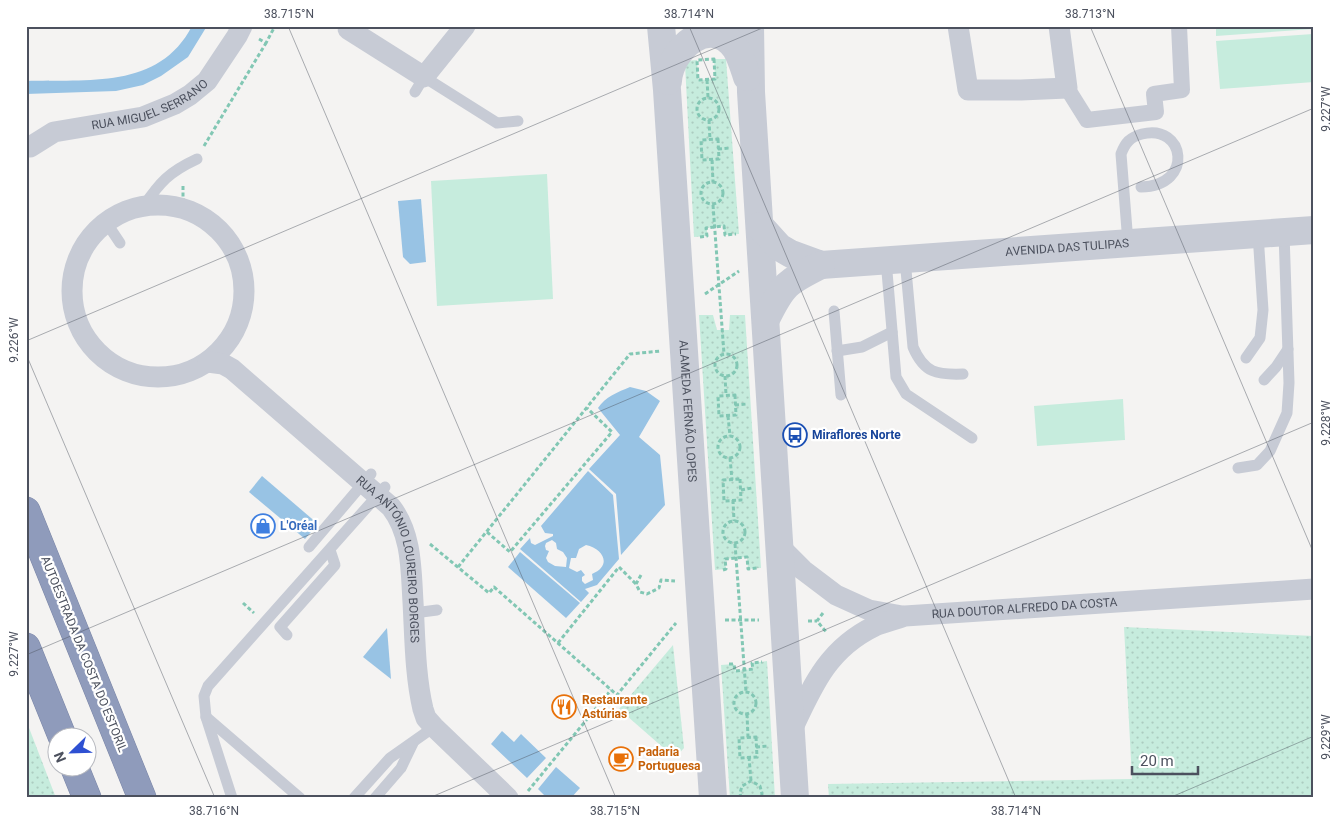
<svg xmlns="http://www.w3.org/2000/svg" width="1340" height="824" font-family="Roboto,sans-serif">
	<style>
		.grass { fill: url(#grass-dots) }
		.park { fill: #c6ecdd }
		.water { fill: #98c3e4; fill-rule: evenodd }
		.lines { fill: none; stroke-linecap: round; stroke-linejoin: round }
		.motorway-casing { stroke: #7b86a7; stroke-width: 29 }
		.path { stroke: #82c7b4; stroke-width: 3; stroke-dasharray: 4 2.5; stroke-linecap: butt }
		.service { stroke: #c7cbd5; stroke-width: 11 }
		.pedestrian { stroke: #c7cbd5; stroke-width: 16 }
		.minor { stroke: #c7cbd5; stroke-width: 21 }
		.tertiary { stroke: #c7cbd5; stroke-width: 28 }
		.motorway { stroke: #8f9bbb; stroke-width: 28 }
		.ticks { fill: none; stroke: #4c515e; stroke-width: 1; stroke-opacity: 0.45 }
		.labels { text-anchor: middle; stroke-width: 4.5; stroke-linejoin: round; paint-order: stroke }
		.street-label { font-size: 12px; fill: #4c515e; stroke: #fff }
		.transit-label { font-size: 12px; font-weight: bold; fill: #164399; stroke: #fff; text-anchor: start }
		.shop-label { font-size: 12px; font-weight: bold; fill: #366cbe; stroke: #fff; text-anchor: start }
		.food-label { font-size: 12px; font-weight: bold; fill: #c56008; stroke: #fff; text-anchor: start }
		.neatline { fill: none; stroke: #4c515e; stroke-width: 2 }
		.ticks-label { font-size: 12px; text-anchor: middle; fill: #4c515e }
	</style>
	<defs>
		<pattern id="grass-dots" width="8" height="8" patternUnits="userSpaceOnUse" patternTransform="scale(1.25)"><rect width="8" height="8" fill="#c6ecdd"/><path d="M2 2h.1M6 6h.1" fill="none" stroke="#acccc0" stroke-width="1.8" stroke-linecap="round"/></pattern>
	</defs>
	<rect width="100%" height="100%" fill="#f4f3f2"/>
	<g class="grass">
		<polygon points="714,59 726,59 739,234 725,235 723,226 707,228 707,236 694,237 685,64 685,61 697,60 698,80 715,79"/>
		<polygon points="699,315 713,315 717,330 729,330 730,315 745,315 761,568 748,569 747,557 725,559 726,569 715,570"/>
		<polygon points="1124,627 1314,636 1314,798 829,798 828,784 1132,779"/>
		<polygon points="673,645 684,748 675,758 619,709"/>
		<polygon points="767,661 775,798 730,798 721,665 734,664 735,671 753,669 752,663"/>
		<polygon points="26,720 56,798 26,798"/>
	</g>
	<g class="park">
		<polygon points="1216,26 1312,26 1313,29 1216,36"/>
		<polygon points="1313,34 1314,82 1220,89 1216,41"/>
		<polygon points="547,174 553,299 437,306 431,181"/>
		<polygon points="1123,399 1125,440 1037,446 1034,406"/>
	</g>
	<g class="water">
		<path d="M192 26H207L188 57 161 76 143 85 116 91 26 94V81C87 79 159 90 192 26Z"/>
		<polygon points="421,199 426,262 410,264 403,257 398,201"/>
		<path d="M630 387 646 391 660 401 639 437 660 455 665 505 621 555 616 494 589 469 620 435 598 408C605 397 618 392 630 387Z"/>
		<path d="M588 471 613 495 619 559 597 585 585 589 589 593 581 602 520 549 530 538 531 543 535 545 553 536V534L545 533 541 526ZM552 540 556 543 557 549 563 552 567 558 566 567 555 566 548 562 546 558 549 551 546 550 545 546 546 543ZM586 545C604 549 612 566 592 574L593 580 585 584 582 581V577L585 575 581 570 577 572 569 568 571 558H576L579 549Z"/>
		<polygon points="262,476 318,524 305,539 249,492"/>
		<polygon points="520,552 580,603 566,618 508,567"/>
		<polygon points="387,628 391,679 363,657"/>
		<polygon points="502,731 514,742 521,734 546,758 527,778 491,744"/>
		<polygon points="556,767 580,788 571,798 547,798 538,789"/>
	</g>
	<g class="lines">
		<g class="motorway-casing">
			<g id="motorway">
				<polyline points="26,511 142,798"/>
				<polyline points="26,647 62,736"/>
				<polyline points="74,766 87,798"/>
			</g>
		</g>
		<g class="path">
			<polyline points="259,39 266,43 275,26"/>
			<polygon points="714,59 715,79 698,80 697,60"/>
			<polyline points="707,80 708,97"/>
			<circle cx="708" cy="109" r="11"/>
			<polyline points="709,120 710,140"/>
			<polygon points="718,139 719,159 702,160 701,140"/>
			<polyline points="204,146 266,43"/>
			<polyline points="718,149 730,148"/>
			<polyline points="712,160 713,182"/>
			<circle cx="712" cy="193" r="11"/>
			<polyline points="183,186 183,197 186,210"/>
			<polyline points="713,205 724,354"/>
			<polyline points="700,237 707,236 706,228 724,226 725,235 736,234"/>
			<polyline points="705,294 739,271"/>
			<circle cx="726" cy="365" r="11"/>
			<polyline points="725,376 726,395"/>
			<polygon points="735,395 736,415 719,416 718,396"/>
			<polyline points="735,405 747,404"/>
			<polyline points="728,416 730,436"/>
			<circle cx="729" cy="447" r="11"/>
			<polyline points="730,458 732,480"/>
			<polygon points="740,479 741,500 724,501 723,480"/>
			<polyline points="741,490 752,488"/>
			<polyline points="733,500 734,521"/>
			<circle cx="734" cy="532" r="11"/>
			<polyline points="487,532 510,552 612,432 587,408"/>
			<polyline points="430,544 489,593 494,587 617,695 676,623"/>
			<polyline points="735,544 746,692"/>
			<polyline points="458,567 630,354 661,351"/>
			<polyline points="723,570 726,569 725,559 747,557 748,569 757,568"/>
			<polyline points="641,575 636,584 640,592 647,594 659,588 661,580 675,581"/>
			<polyline points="243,603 254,613"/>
			<polyline points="823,613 817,621 827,633"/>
			<polyline points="725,620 759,620"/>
			<polyline points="808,621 817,621"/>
			<polyline points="558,643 619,567 636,584"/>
			<polyline points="729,664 734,664 735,671 753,669 752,663 762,662"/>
			<circle cx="745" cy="703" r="11"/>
			<polyline points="747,714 748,737"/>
			<polygon points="756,737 757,757 740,758 739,738"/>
			<polyline points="756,747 768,746"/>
			<polyline points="749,757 751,781"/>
			<polyline points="528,791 611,690"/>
			<polyline points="741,798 740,793 742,786 751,781 760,786 762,794 761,798"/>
		</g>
		<g class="service">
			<polyline points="415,92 424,77 497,123 518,121"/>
			<path d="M143 207C160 182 169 172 197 159"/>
			<polyline points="106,222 120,243"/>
			<path d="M1128 243 1121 154C1125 143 1130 137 1142 134 1185 123 1195 186 1141 187"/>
			<path d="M905 259 913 347C924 373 937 375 963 374"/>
			<polyline points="886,260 896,377 906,394 972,438"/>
			<polyline points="834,311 841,395"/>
			<polyline points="837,351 862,347 892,332"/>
			<polyline points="1246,358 1260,338 1263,310 1258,234"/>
			<polyline points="1264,380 1276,367 1288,349"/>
			<polyline points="1238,468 1257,465 1270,451 1287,413 1289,383 1284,233"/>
			<polyline points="309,547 371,474"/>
			<polyline points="414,613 437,610"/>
			<polyline points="287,635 280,627 335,565 330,550"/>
			<polyline points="206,717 300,798"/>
			<polyline points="232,798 206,717 204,696 208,686 385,487"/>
			<polyline points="354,798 390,758 434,727"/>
			<polyline points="375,798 401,768 413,743"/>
		</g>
		<polyline class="pedestrian" points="1067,88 1087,120 1156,112 1154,94 1182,90 1179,26"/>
		<g class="minor">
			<polyline points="958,26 968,90 1021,90 1067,88 1059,26"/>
			<polyline points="348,29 424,77 465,26"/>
			<path id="s1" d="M30 147 54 132 143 117 175 104 190 95 207 81 237 36 242 26"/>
			<circle cx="158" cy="291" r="86"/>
			<path id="s2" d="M208 362 223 364 232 369 391 507C412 534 411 570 413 602 415 638 415 675 423 709L426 718 434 727 508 798"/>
			<polyline points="779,546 803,570 836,595 869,610 902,616"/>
			<path id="s3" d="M791 732C812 687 827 649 875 626 884 622 895 620 905 616L1314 589"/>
		</g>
		<g class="tertiary">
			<path id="s4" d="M661 26 667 90 713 798"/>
			<polyline points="750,26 751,92 795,798"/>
			<path d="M668 81C670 49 711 12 736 49 741 57 744 68 747 77"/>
			<path id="s5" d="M760 226 779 247 791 254 821 265 1314 230"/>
			<path d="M766 319C783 284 787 282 821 265"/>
		</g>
		<use href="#motorway" class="motorway"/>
	</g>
	<path class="ticks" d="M26 26H27M288 26 616 798M689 26 1016 798M1090 26 1314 554M26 341 767 26M26 354 215 798M26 655 1314 108M429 798 1314 422M1169 798 1314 736"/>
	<defs>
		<g id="bus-ring" transform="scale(1.25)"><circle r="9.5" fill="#fff" stroke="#1a4fb4" stroke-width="1.5"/><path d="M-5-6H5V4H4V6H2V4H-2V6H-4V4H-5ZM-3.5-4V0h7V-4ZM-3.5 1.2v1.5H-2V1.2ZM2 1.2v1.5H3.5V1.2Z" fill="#1a4fb4"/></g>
		<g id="shop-ring" transform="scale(1.25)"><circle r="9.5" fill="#fff" stroke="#3f7fe0" stroke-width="1.5"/><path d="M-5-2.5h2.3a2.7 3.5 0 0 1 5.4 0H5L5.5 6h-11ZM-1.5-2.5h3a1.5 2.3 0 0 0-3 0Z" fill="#3f7fe0"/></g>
		<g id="restaurant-ring" transform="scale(1.25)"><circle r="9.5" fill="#fff" stroke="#e8710a" stroke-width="1.5"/><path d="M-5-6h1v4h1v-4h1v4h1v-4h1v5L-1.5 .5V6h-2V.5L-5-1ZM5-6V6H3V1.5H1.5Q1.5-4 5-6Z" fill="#e8710a"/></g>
		<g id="cafe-ring" transform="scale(1.25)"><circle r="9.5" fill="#fff" stroke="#e8710a" stroke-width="1.5"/><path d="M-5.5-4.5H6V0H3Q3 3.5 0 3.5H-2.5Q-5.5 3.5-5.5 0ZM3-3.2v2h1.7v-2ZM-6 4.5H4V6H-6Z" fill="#e8710a"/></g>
	</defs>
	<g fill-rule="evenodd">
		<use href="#bus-ring" x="795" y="435"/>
		<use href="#shop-ring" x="263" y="526"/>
		<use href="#restaurant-ring" x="564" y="707"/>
		<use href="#cafe-ring" x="621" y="759"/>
	</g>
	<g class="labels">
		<g class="street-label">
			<text dy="4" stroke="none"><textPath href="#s1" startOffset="129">RUA MIGUEL SERRANO</textPath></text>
			<text dy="4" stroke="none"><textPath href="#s5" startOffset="321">AVENIDA DAS TULIPAS</textPath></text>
			<text dy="4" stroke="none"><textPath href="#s4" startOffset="386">ALAMEDA FERNÃO LOPES</textPath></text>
			<text dy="4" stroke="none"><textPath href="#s2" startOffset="284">RUA ANTÓNIO LOUREIRO BORGES</textPath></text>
			<text dy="4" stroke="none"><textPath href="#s3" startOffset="290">RUA DOUTOR ALFREDO DA COSTA</textPath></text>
			<text transform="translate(84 654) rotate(68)" y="4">AUTOESTRADA DA COSTA DO ESTORIL</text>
		</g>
		<g class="transit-label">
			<text x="812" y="439">Miraflores Norte</text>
		</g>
		<g class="shop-label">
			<text x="280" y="530">L'Oréal</text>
		</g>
		<g class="food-label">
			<text x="582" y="704">Restaurante<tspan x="582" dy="14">Astúrias</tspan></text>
			<text x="638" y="756">Padaria<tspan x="638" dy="14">Portuguesa</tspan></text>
		</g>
	</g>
	<rect width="1340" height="824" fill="none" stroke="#ffffff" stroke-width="55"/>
	<g transform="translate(72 752) rotate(247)"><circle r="24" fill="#ffffff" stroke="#b7b9bf"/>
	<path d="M0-4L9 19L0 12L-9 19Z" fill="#2e50d2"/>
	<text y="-8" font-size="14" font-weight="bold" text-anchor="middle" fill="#4c515e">N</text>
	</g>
	<path d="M1132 766v8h66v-8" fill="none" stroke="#4c515e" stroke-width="2.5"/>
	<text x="1140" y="766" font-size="15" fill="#4c515e" stroke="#ffffff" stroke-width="4" paint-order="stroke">20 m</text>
	<rect x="28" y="28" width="1284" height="768" class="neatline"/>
	<g class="ticks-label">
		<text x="289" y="18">38.715°N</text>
		<text x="689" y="18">38.714°N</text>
		<text x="1090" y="18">38.713°N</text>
		<text transform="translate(1326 109) rotate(-90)" y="4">9.227°W</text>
		<text transform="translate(14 340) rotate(-90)" y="4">9.226°W</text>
		<text transform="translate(1326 423) rotate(-90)" y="4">9.228°W</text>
		<text transform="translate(14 654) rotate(-90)" y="4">9.227°W</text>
		<text transform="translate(1326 737) rotate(-90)" y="4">9.229°W</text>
		<text x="214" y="815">38.716°N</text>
		<text x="615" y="815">38.715°N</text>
		<text x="1016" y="815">38.714°N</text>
	</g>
</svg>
